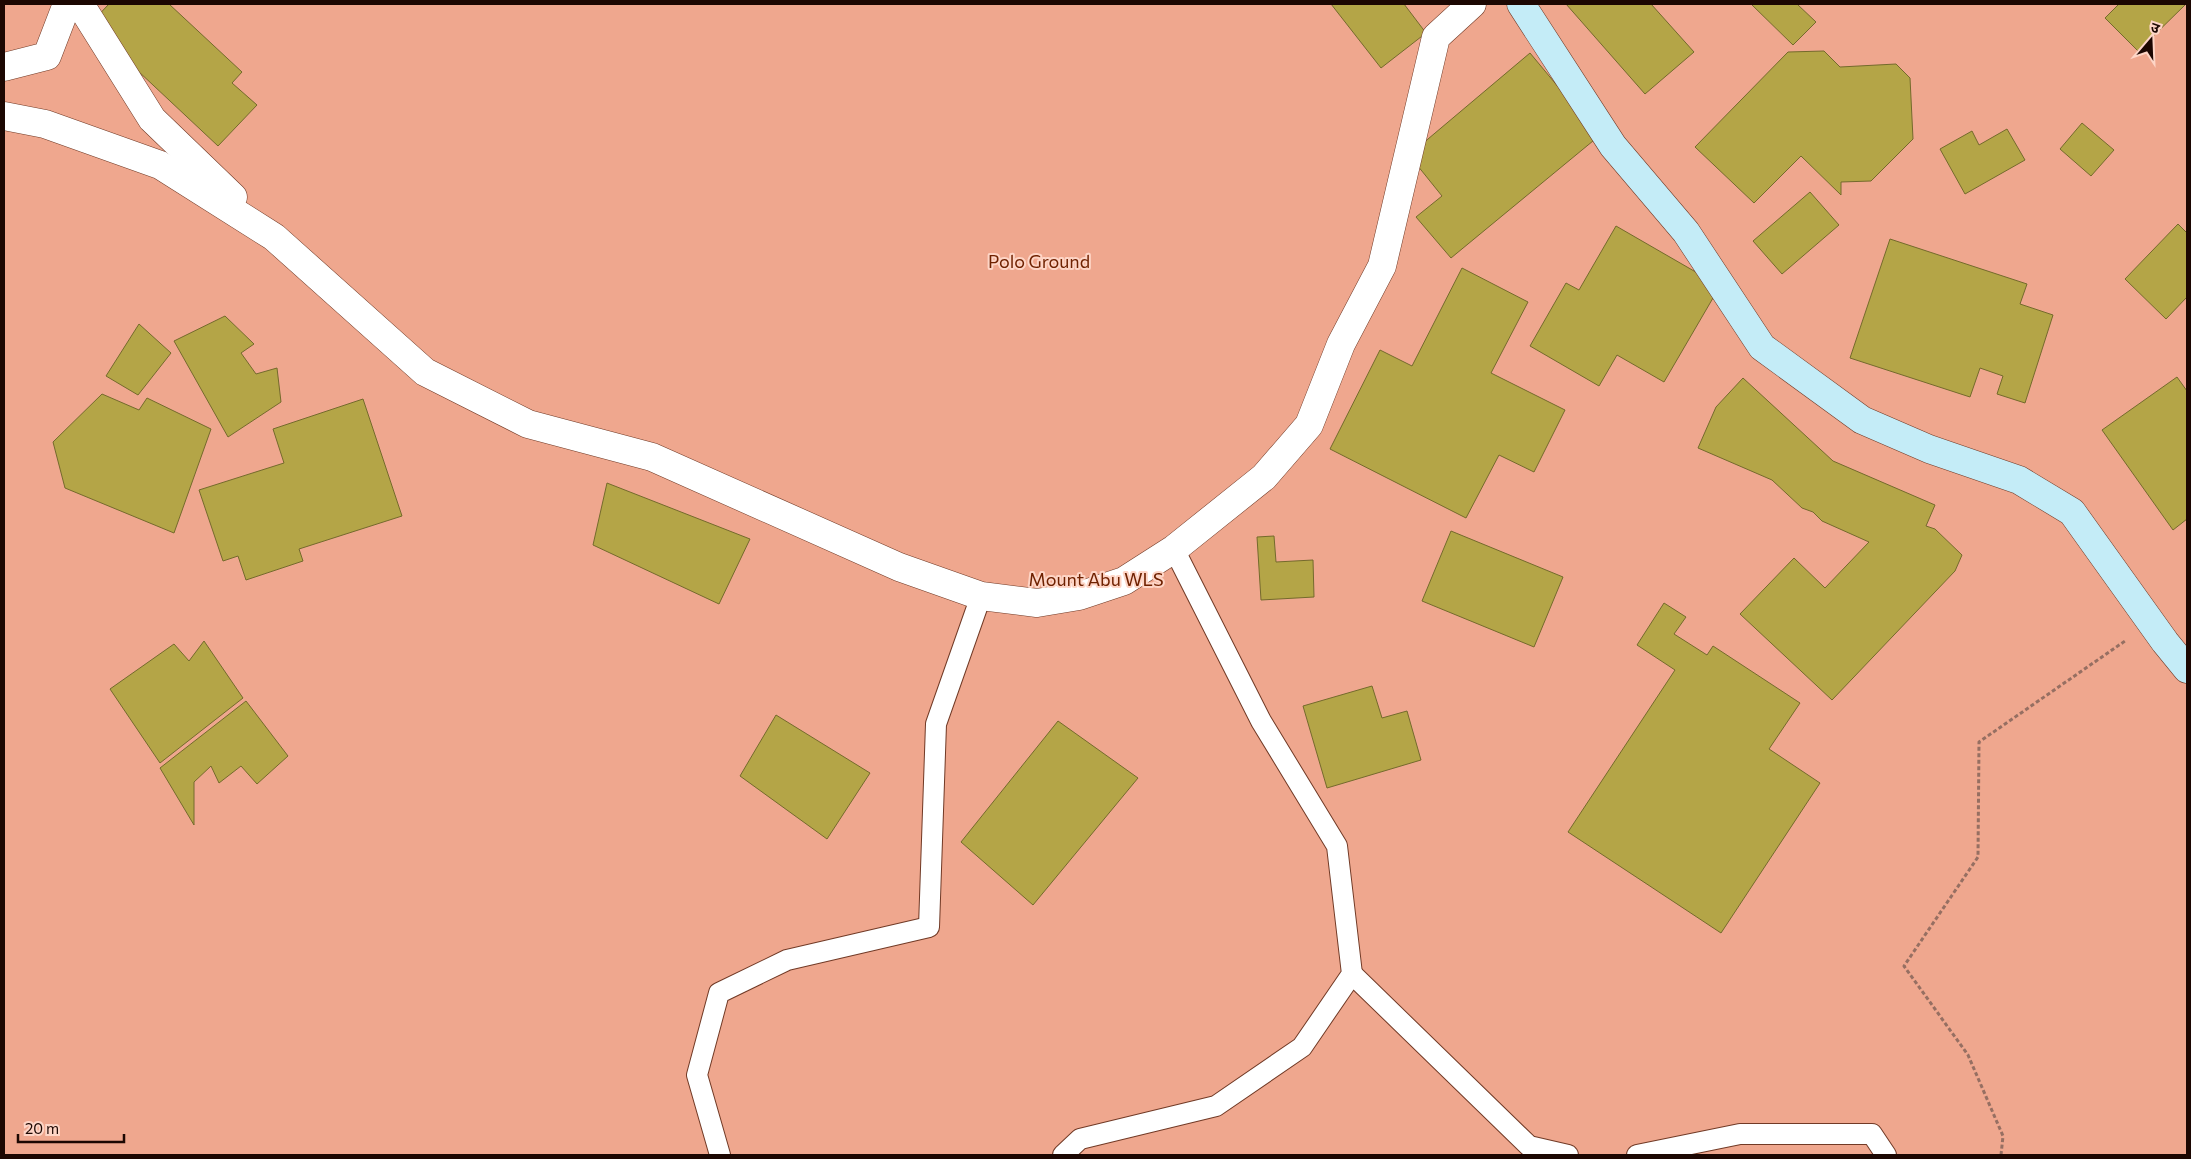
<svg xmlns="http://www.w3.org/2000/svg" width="2191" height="1159" font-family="Commissioner,'Noto Sans Devanagari',sans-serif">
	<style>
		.green { fill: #efa78e }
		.building { fill: #b4a547; stroke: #746a2c }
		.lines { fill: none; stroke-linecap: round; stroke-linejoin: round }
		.lane-casing { stroke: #713a26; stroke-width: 22 }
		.street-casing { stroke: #713a26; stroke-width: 29 }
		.secondary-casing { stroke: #713a26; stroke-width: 29 }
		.path { stroke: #966f62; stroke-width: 3; stroke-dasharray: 4 2.5; stroke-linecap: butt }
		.lane { stroke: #fff; stroke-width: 20 }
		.street { stroke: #fff; stroke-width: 28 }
		.secondary { stroke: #c4ecf7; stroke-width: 28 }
		.labels { text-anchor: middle; stroke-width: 4; stroke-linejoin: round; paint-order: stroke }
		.park-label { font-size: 18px; fill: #6f2100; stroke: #fed5c6 }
	</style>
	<rect width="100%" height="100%" fill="#fac4b1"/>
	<rect class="green" x="4" y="4" width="2183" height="1151"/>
	<g class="building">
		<polygon points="109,4 169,4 242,72 232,83 257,105 218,146 89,25"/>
		<polygon points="1331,4 1404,4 1426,33 1381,68"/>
		<polygon points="1566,4 1651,4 1694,52 1645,94"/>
		<polygon points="1751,4 1797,4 1816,22 1793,45"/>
		<polygon points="2119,4 2186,4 2138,51 2105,18"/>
		<polygon points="1824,51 1840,67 1896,64 1910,78 1913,139 1871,181 1841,182 1841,195 1801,156 1754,203 1695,147 1788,52"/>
		<polygon points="1530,53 1599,136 1451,258 1416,217 1442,196 1409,155"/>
		<polygon points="2082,123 2114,150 2091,176 2060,149"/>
		<polygon points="2007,129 2025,160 1965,194 1940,149 1972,131 1979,145"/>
		<polygon points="1810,192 1839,225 1782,274 1753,241"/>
		<polygon points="2178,224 2187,233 2187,297 2166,319 2125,279"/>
		<polygon points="1616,226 1720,286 1664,382 1617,355 1599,386 1530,346 1566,283 1579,290"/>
		<polygon points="1890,239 2027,284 2020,304 2053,315 2025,403 1997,394 2003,376 1980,368 1970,397 1850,358"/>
		<polygon points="1462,268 1528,302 1491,373 1565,410 1534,472 1499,455 1466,518 1330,449 1380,350 1412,366"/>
		<polygon points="225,316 254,344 241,353 256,374 277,368 281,402 228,437 174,341"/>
		<polygon points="139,324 171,353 138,395 106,376"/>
		<polygon points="2177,377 2187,391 2187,519 2173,530 2102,430"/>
		<polygon points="1743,378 1833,461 1935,505 1926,526 1935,529 1962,555 1955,571 1832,700 1740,614 1794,558 1825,588 1869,542 1822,521 1813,512 1802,508 1772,480 1698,448 1716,407"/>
		<polygon points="102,394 139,410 147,398 211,429 174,533 65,488 53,442"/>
		<polygon points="363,399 402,516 299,549 303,561 246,580 238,556 223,561 199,490 284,463 273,429"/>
		<polygon points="607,483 750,539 719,604 593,545"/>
		<polygon points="1451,531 1563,577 1534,647 1422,601"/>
		<polygon points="1274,536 1276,562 1313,560 1314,597 1261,600 1257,537"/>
		<polygon points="1664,603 1686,617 1674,634 1707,655 1713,646 1800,703 1769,749 1820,783 1721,933 1568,832 1675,670 1637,645"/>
		<polygon points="204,641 243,698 160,763 110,689 174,644 189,661"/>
		<polygon points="1372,686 1382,718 1407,711 1421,760 1327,788 1303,706"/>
		<polygon points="246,701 288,756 257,784 241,766 219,783 211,766 194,782 194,825 160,768"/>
		<polygon points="776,715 870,773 827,839 740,776"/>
		<polygon points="1058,721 1138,778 1033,905 961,842"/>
	</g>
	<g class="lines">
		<g class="lane-casing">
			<g id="lane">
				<polyline points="1352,974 1529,1146 1568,1155"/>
				<polyline points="720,1155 697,1075 719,993 787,960 929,927 936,724 981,596"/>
				<polyline points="1063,1155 1080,1139 1216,1106 1302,1047 1352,974 1337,846 1261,721 1174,549"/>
				<polyline points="1637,1155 1740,1134 1872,1134 1886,1155"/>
			</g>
		</g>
		<g class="street-casing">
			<g id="street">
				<polyline points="80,4 152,119 233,197"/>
				<polyline points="4,67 47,56 67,4"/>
				<polyline points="4,116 45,124 160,165 274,237 425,372 528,424 652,457 899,567 981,596 1037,603 1079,596 1124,581 1174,549 1264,477 1309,425 1341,344 1382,266 1436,37 1472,4"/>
			</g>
		</g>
		<g class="secondary-casing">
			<polyline id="secondary" points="1521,4 1613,146 1686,232 1762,347 1862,420 1929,449 2019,480 2072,512 2165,642 2187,669"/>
		</g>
		<polyline class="path" points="2001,1155 2003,1136 1968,1055 1904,966 1978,857 1979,742 2125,641"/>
		<use href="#lane" class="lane"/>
		<use href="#street" class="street"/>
		<use href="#secondary" class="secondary"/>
	</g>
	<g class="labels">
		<g class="park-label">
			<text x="1039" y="268">Polo Ground</text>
			<text x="1096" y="586">Mount Abu WLS</text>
		</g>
	</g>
	<rect width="2191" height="1159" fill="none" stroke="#1c0702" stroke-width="10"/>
	<g transform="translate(2151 40) rotate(19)" stroke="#fed5c6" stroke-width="4" paint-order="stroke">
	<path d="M0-4L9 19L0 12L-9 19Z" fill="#1c0702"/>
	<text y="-8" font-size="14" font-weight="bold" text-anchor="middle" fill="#1c0702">उ</text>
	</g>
	<path d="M18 1134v8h106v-8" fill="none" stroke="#1c0702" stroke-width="2.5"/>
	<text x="25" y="1134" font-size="15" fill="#1c0702" stroke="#fed5c6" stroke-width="4" paint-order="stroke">20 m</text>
</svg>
